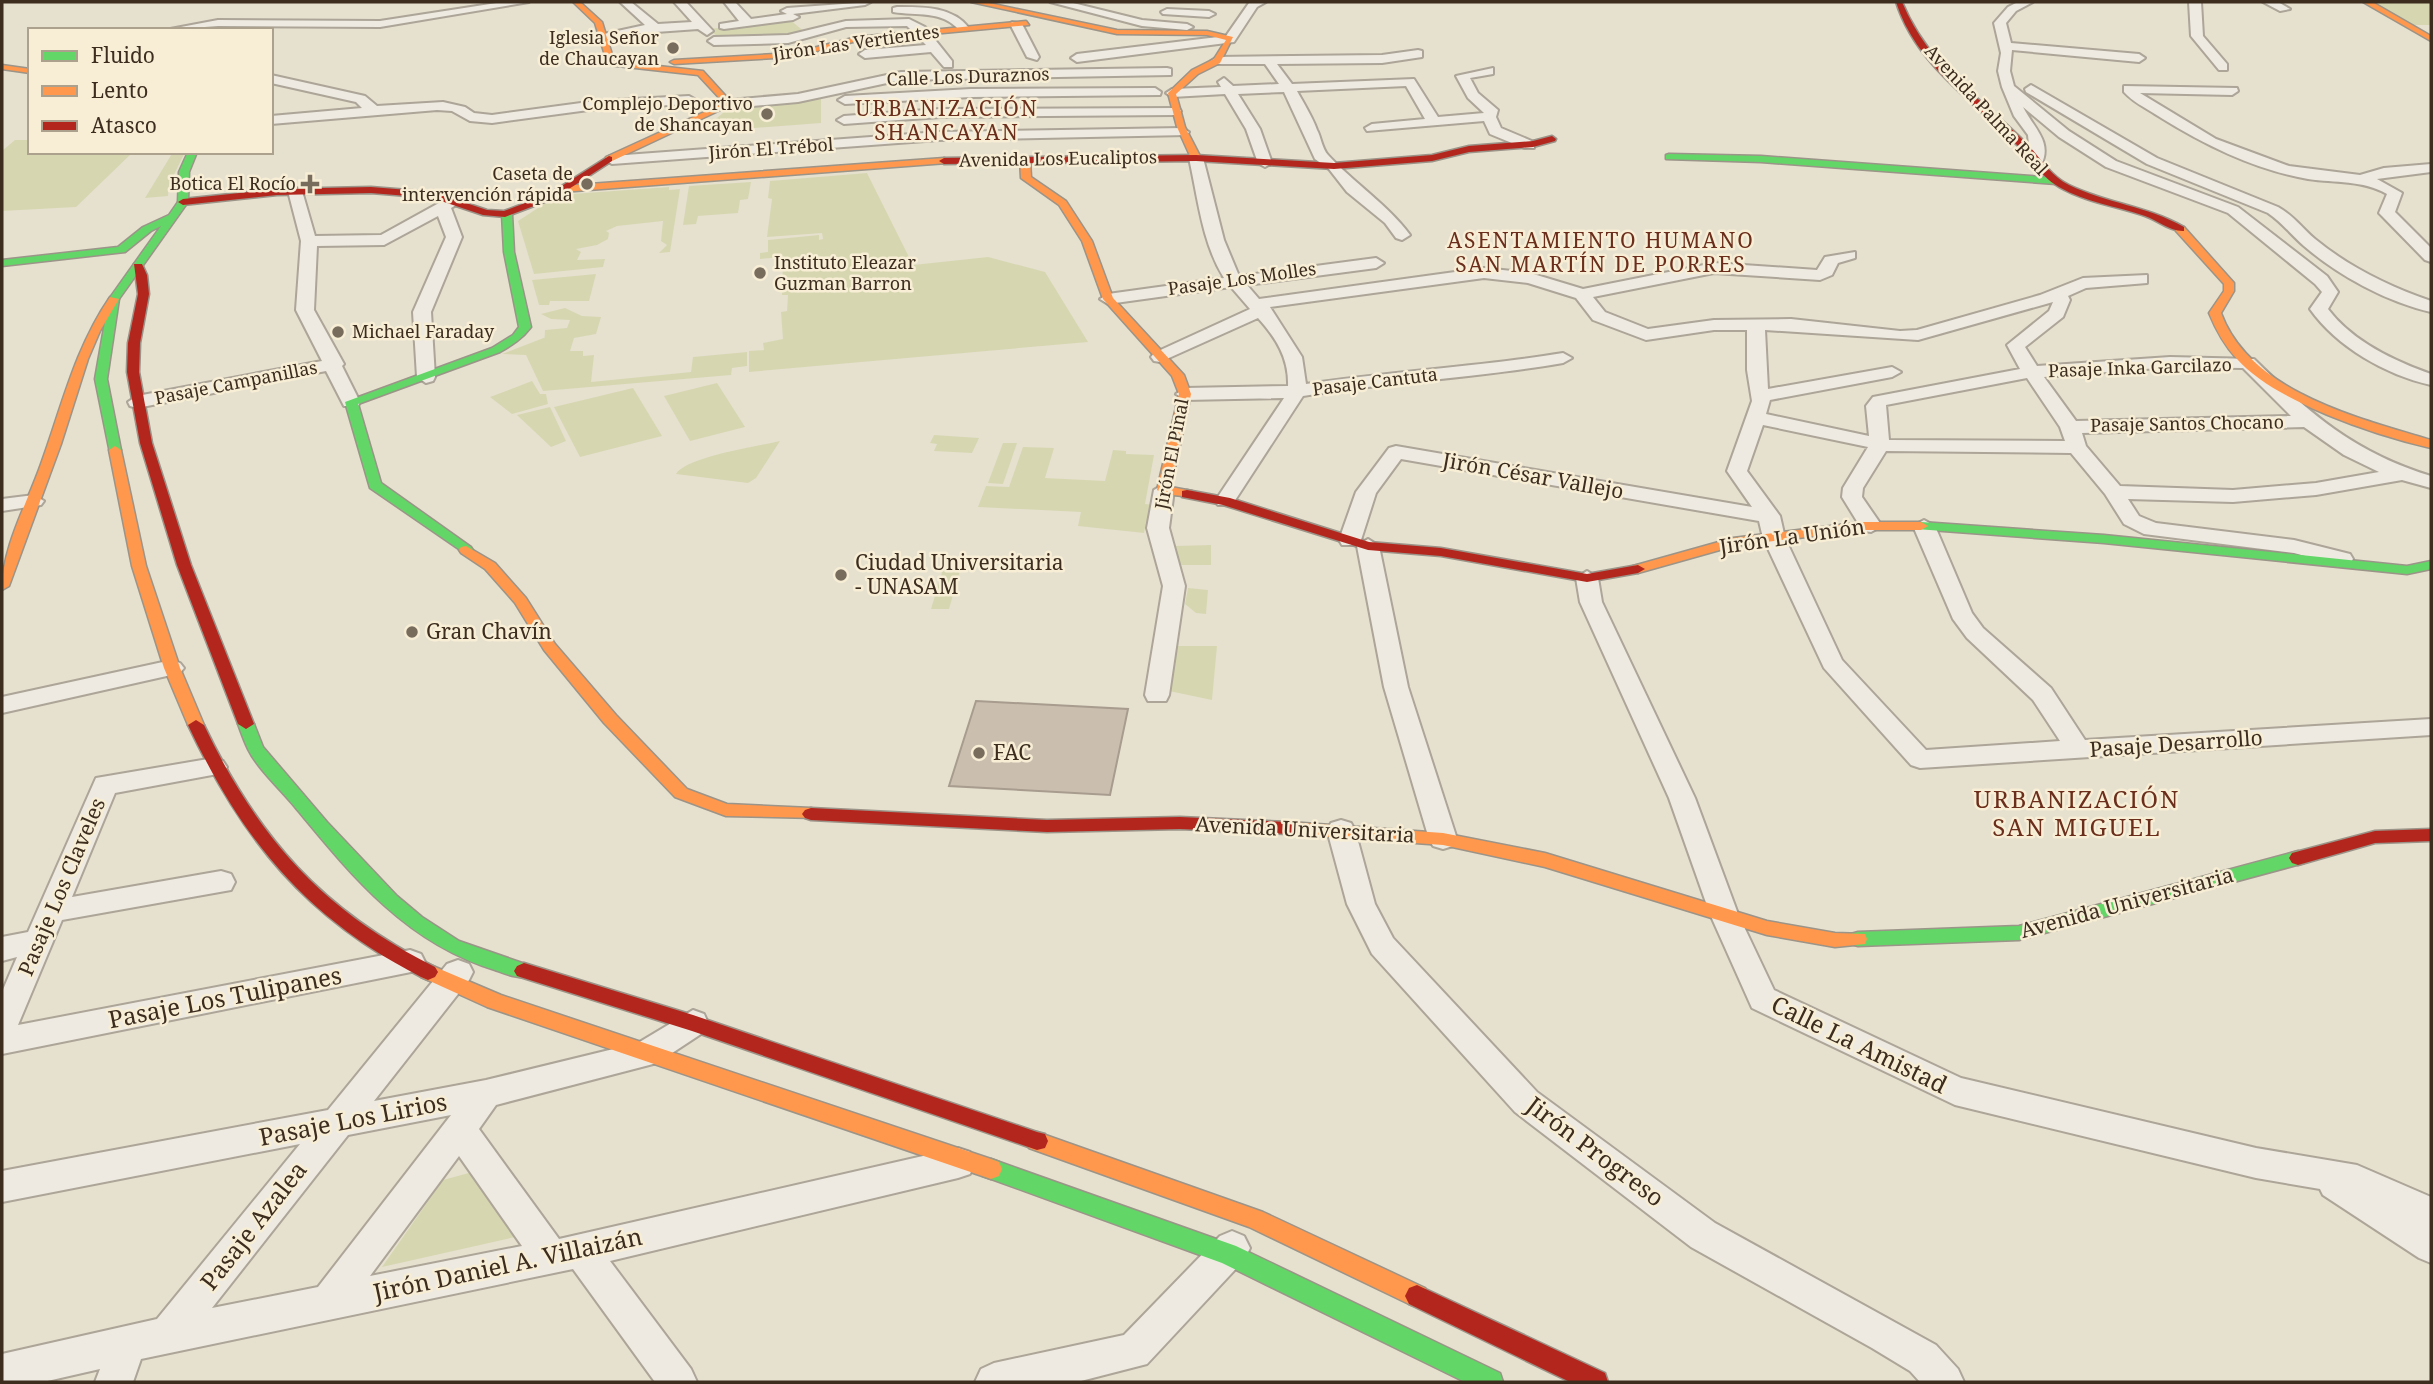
<svg xmlns="http://www.w3.org/2000/svg" width="2433" height="1384" font-family="'Noto Serif',serif">
	<style>
		.green { fill: #d6d7b1 }
		.building { fill: #cabeaf; stroke: #a79c8e; stroke-width: 2 }
		.lines { fill: none; stroke-linecap: round; stroke-linejoin: round }
		.street-casing { stroke: #aca598; stroke-width: 4 }
		.fast-casing { stroke: #9b9488; stroke-width: 3 }
		.slow-casing { stroke: #9b9488; stroke-width: 3 }
		.jam-casing { stroke: #9b9488; stroke-width: 3 }
		.street { fill: #eeeae1; fill-rule: evenodd }
		.fast { fill: #63d668; fill-rule: evenodd }
		.slow { fill: #ff974d; fill-rule: evenodd }
		.jam { fill: #b3261e; fill-rule: evenodd }
		.poi-dot { fill: #786c5d; stroke: #f7eed5; stroke-width: 2.5 }
		.labels { text-anchor: middle; stroke-width: 5; stroke-linejoin: round; paint-order: stroke }
		.far-poi-label { font-size: 18px; fill: #3c2d1f; stroke: #f7eed5; text-anchor: end }
		.far-street-label { font-size: 18px; fill: #3c2d1f; stroke: #f7eed5 }
		.far-quarter-label { font-size: 21px; letter-spacing: 2px; fill: #6b2e1c; stroke: #f7eed5 }
		.street-label { font-size: 21px; fill: #3c2d1f; stroke: #f7eed5 }
		.poi-label { font-size: 21px; fill: #3c2d1f; stroke: #f7eed5; text-anchor: start }
		.quarter-label { font-size: 24px; letter-spacing: 2px; fill: #6b2e1c; stroke: #f7eed5 }
		.near-street-label { font-size: 24px; fill: #3c2d1f; stroke: #f7eed5 }
	</style>
	<rect width="100%" height="100%" fill="#e6e0cf"/>
	<g class="green">
		<polygon points="2372,2 2431,2 2431,25 2413,25"/>
		<polygon points="789,19 806,33 790,37 719,39 710,29"/>
		<polygon points="821,97 821,123 675,134 717,118 731,106"/>
		<polygon points="15,140 30,140 30,152 133,152 76,207 2,211 2,151"/>
		<polygon points="173,152 185,152 169,185 168,196 145,198"/>
		<polygon points="867,173 913,265 988,257 1045,272 1088,342 749,372 749,351 764,350 763,343 783,339 781,312 787,311 788,295 782,295 783,257 760,259 760,253 768,252 768,240 819,235 819,240 823,239 822,233 767,237 772,199 768,198 770,181"/>
		<polygon points="751,182 748,199 740,200 738,213 698,216 696,224 683,225 689,186"/>
		<polygon points="669,187 669,190 680,189 670,252 659,253 667,245 661,241 663,221 617,226 606,231 609,233 608,239 597,245 576,249 581,252 577,260 605,259 603,267 534,274 518,221 558,195"/>
		<polygon points="596,274 589,301 550,301 549,305 539,305 532,280"/>
		<polygon points="565,308 582,316 601,317 596,334 574,338 570,351 583,351 583,356 594,355 591,382 691,372 693,357 747,352 747,366 732,368 731,375 543,391 526,355 502,354 546,337 544,349 545,330 567,328 570,320 551,319 541,314"/>
		<polygon points="532,381 540,394 546,394 548,404 512,414 490,397"/>
		<polygon points="717,383 745,427 690,441 664,396"/>
		<polygon points="633,388 662,436 580,457 554,407"/>
		<polygon points="550,407 566,441 551,447 517,415"/>
		<polygon points="934,435 979,438 972,453 934,451 937,444 930,443"/>
		<path d="M780 441 756 478 748 483 676 474C686 457 759 446 780 441Z"/>
		<polygon points="1003,443 1017,443 1003,484 988,483"/>
		<polygon points="1023,447 1054,448 1045,478 1105,481 1113,450 1126,451 1126,454 1154,455 1145,504 1154,505 1151,528 1145,528 1144,533 1078,526 1081,512 978,507 986,486 1009,487"/>
		<polygon points="1211,545 1211,565 1180,565 1175,546"/>
		<polygon points="944,566 961,567 949,609 931,609"/>
		<polygon points="1188,588 1208,590 1206,614 1196,613 1185,604"/>
		<polygon points="1178,646 1217,646 1212,700 1169,691"/>
		<polygon points="476,1171 515,1237 382,1267 443,1180"/>
	</g>
	<polygon class="building" points="976,701 1128,709 1110,795 949,786"/>
	<g class="lines">
		<g class="street-casing">
			<g id="street">
				<polygon points="503,2 529,2 380,27 218,26 165,30 218,20 380,21"/>
				<polygon points="620,2 631,2 658,24 692,22 674,2 686,2 713,31 707,35 698,29 642,33 599,41 599,35 645,25"/>
				<polygon points="724,2 735,2 751,19 787,14 781,11 787,8 871,2 865,5 793,14 799,17 793,20 724,29 720,28 720,24 739,21"/>
				<polygon points="1050,2 1069,2 1142,20 1187,24 1193,27 1187,30 1142,26"/>
				<polygon points="1266,2 1257,7 1234,42 1077,62 1071,58 1077,54 1226,36 1249,3"/>
				<path d="M2018 2H2033L2016 11 2006 23 2011 43 2139 54 2145 58 2139 62 2012 50 2010 71 2014 86 2069 131 2116 161 2238 207 2327 276 2338 292 2328 309C2352 341 2394 361 2431 374V385C2386 375 2337 347 2310 309L2322 292 2315 284 2228 213 2106 167 2059 137 2023 107C2033 127 2053 142 2041 165H2031L2028 135 2014 116 2002 87 1998 71 2001 53 1994 23 2008 7Z"/>
				<polygon points="2189,2 2201,2 2203,36 2227,64 2227,70 2219,70 2191,36"/>
				<polygon points="2263,2 2278,2 2290,9 2280,11"/>
				<path d="M897 7C922 7 952 6 969 28L959 30C942 10 916 16 893 12V8Z"/>
				<polygon points="1167,9 1209,11 1215,14 1209,17 1163,14 1161,12"/>
				<polygon points="909,19 925,27 952,61 952,67 944,67 931,52 865,58 859,54 865,50 926,45 907,26 846,27 788,43 714,45 708,41 714,37 788,35 846,21"/>
				<polygon points="1012,22 1022,24 1039,57 1037,60 1027,57 1010,24"/>
				<path d="M1418 50 1422 51V57L1382 63 1277 64 1292 84 1414 79 1438 117 1484 113 1468 98 1456 76 1493 68V74L1470 78 1478 93 1498 110 1496 117 1501 128 1534 142V148H1524L1490 134 1484 121 1367 131 1365 128 1372 124 1425 119 1406 86 1297 91C1304 104 1312 116 1317 130 1321 137 1322 149 1328 155 1353 182 1389 206 1410 235L1402 240 1396 238 1385 223 1347 192 1329 169 1315 159 1284 92 1238 94 1260 129 1272 163 1265 167 1258 163 1246 129 1225 94 1172 97 1166 93 1172 89 1221 87 1218 82 1224 78 1233 86 1279 84 1265 64H1213L1211 61 1217 57 1382 55Z"/>
				<polygon points="1167,68 1171,69 1171,75 901,80 798,102 729,108 722,104 729,100 798,94 901,72"/>
				<polygon points="271,75 365,96 377,106 443,102 465,107 474,113 492,115 596,101 689,96 696,100 689,104 596,109 492,123 470,121 452,111 437,110 271,124 271,116 362,108 356,102 271,83"/>
				<path d="M2031 85 2157 158 2278 207C2294 216 2302 228 2315 239 2349 267 2390 287 2431 301V312C2387 302 2339 276 2304 246 2291 235 2283 223 2268 213L2147 164 2026 92 2025 89Z"/>
				<path d="M2124 86 2237 88 2238 91 2232 95 2140 93 2216 139 2289 166 2360 175 2384 168 2431 164V172L2377 179 2402 193 2395 212 2431 248V262L2425 260 2382 216 2379 213 2387 194C2363 180 2335 183 2308 179 2252 169 2203 144 2155 114 2144 107 2133 102 2124 92Z"/>
				<polygon points="1155,88 1161,92 1160,95 971,97 845,104 838,100 845,96 971,89"/>
				<polygon points="1179,108 1181,111 1174,115 940,117 844,124 837,120 844,116 940,109"/>
				<polygon points="1182,128 1189,132 1187,135 939,140 612,164 605,160 612,156 939,132"/>
				<path d="M1196 154 1203 158 1224 240 1239 276 1376 258 1384 263 1376 268 1247 285 1259 299 1484 268 1530 273 1583 289 1714 263 1817 270 1825 257 1855 252V258L1838 263 1832 275 1820 280 1714 273 1593 297 1605 312 1648 329 1714 320 1791 319 1900 331 1917 330 2040 295 2083 278 2147 275V283L2086 288 2068 296 2070 300 2063 317 2025 347 2037 366 2170 357 2254 359C2310 414 2355 453 2431 476V488L2402 480 2316 495 2233 502 2128 499 2139 516 2156 523 2294 540 2350 554 2353 559 2350 564 2342 566 2294 553 2144 534 2124 524 2105 494 2071 453 1886 451 1863 488 1862 497 1882 526 1871 532 1863 531 1842 497 1843 488 1868 447 1763 425 1747 471 1780 516 1785 538 1842 660 1926 750 2060 741 2033 700 1967 638 1953 619 1913 526 1924 520 1935 526 1972 613 1983 628 2051 688 2085 740 2431 719V735L1920 768 1911 765 1824 668 1763 538 1759 521 1401 459 1376 493 1361 540 1358 545H1342L1339 540 1356 492 1389 448 1396 446 1752 507 1727 471 1752 401 1747 370V330H1714L1646 340 1593 320 1576 298 1528 283 1484 278 1270 307 1302 357 1306 384C1392 371 1478 367 1563 353L1572 358 1563 363C1477 378 1390 382 1303 396L1232 505H1218L1215 501 1284 398 1185 400 1176 394 1185 388 1288 386C1289 358 1276 338 1258 318L1160 362 1154 361 1151 357 1154 353 1250 309 1231 287 1108 304 1100 299 1108 294 1224 278C1202 243 1198 198 1189 158ZM2053 302 2049 311 2007 345 2020 369 1873 397 1866 406 1869 436 1766 414 1770 400 1892 377 1901 372 1892 367 1768 389 1765 330 1918 340ZM2170 367 2243 368 2291 416 2076 421 2044 377ZM2027 378 2060 427 2065 441 1889 440 1886 405ZM2304 427 2344 455 2379 472 2316 483 2233 490 2120 486 2086 446 2082 433Z"/>
				<polygon points="295,187 302,191 315,236 381,235 448,198 458,198 458,204 451,208 462,237 431,312 435,377 433,381 426,383 417,377 413,312 446,237 438,216 384,245 317,246 314,310 344,364 342,366 360,402 358,406 344,406 326,371 137,408 130,406 128,402 137,396 322,361 296,310 301,241 288,191"/>
				<polygon points="1164,484 1174,490 1169,528 1185,586 1169,695 1166,701 1148,701 1145,695 1163,586 1147,528 1154,490"/>
				<polygon points="34,495 44,501 41,505 2,511 2,499"/>
				<polygon points="1368,539 1379,546 1408,687 1457,839 1453,846 1443,849 1433,846 1429,839 1384,687 1357,546"/>
				<polygon points="1587,571 1598,578 1602,602 1695,798 1738,914 1774,990 1961,1078 2256,1148 2357,1165 2431,1197 2431,1263 2419,1258 2323,1195 2320,1189 2256,1178 1955,1105 1752,1008 1710,914 1669,798 1580,602 1576,578"/>
				<polygon points="172,660 180,663 184,668 180,673 2,713 2,697"/>
				<polygon points="214,758 223,761 227,767 223,773 115,793 72,897 221,871 231,874 235,882 231,890 62,920 18,1025 410,950 421,954 425,962 421,970 2,1054 2,992 17,957 2,961 2,937 28,932 96,778"/>
				<polygon points="1341,820 1351,823 1355,830 1375,904 1393,938 1537,1092 1715,1223 1936,1345 1958,1369 1964,1382 1920,1382 1910,1371 1872,1348 1691,1247 1515,1112 1372,954 1347,904 1327,830 1331,823"/>
				<path d="M458 960 469 964 473 972 469 980 374 1101 486 1080 638 1043 693 1010 704 1014 708 1023 704 1032 657 1063 496 1105 479 1129 559 1239 958 1148 970 1152 975 1163 970 1174 958 1178 610 1261 691 1369 697 1382H655L573 1269 141 1359 133 1382H95L100 1369 43 1382H2V1354L157 1319 300 1144 2 1202V1171L328 1110 447 964ZM451 1115 318 1287 212 1308 348 1135ZM459 1156 522 1246 370 1276Z"/>
				<polygon points="1232,1231 1244,1236 1250,1248 1244,1260 1147,1364 1077,1382 975,1382 981,1369 994,1363 1124,1335 1220,1236"/>
			</g>
		</g>
		<g class="fast-casing">
			<g id="fast">
				<polygon points="188,152 197,152 189,172 188,202 119,299 107,379 121,450 120,453 110,453 95,379 109,299 161,226 151,231 125,252 2,266 2,260 118,247 143,227 169,215 178,202 179,172"/>
				<polygon points="1669,154 1761,156 2056,178 2061,181 2056,184 1761,162 1666,159 1666,155"/>
				<path d="M507 211 512 214 514 252 531 327C522 339 512 345 500 352L358 404 381 483 471 547 473 550 471 553 466 554 370 488 345 402 492 348 513 335 519 327 504 252 502 214Z"/>
				<polygon points="1921,522 2104,535 2407,566 2431,561 2431,569 2407,574 2104,543 1916,529 1914,526 1916,523"/>
				<path d="M246 719 254 724 263 747 327 822 397 896 422 917 459 941 531 966 534 971 531 976C520 980 506 974 495 970 406 943 352 876 295 807 281 790 257 768 248 749 244 741 241 732 238 724Z"/>
				<polygon points="2298,851 2304,853 2307,858 2304,863 2019,940 1858,946 1851,944 1849,939 1851,934 1858,932 2019,926"/>
				<polygon points="991,1159 1236,1246 1500,1373 1503,1382 1465,1382 1222,1263 983,1176 980,1169 983,1162"/>
			</g>
		</g>
		<g class="slow-casing">
			<g id="slow">
				<polygon points="573,2 580,2 602,22 614,61 703,71 733,104 612,161 606,161 606,157 724,103 698,75 608,65 595,23"/>
				<polygon points="971,2 984,2 1117,30 1207,31 1233,37 1220,63 1198,74 1176,94 1185,127 1201,158 1196,161 1191,158 1177,127 1168,93 1192,70 1214,59 1226,40 1207,35 1117,34"/>
				<polygon points="2363,2 2372,2 2431,36 2431,41"/>
				<polygon points="1026,21 1029,25 857,41 793,57 674,64 670,62 674,60 793,53 857,37"/>
				<polygon points="2,65 30,69 30,73 2,69"/>
				<polygon points="1025,156 1030,159 1031,177 1066,201 1092,241 1113,298 1184,375 1191,394 1171,487 1192,491 1192,497 1164,494 1157,490 1179,394 1172,376 1103,299 1082,241 1059,205 1021,178 1020,159"/>
				<polygon points="944,158 947,159 947,163 562,192 557,189 562,186"/>
				<path d="M2176 227H2184L2234 283V291L2221 313C2250 392 2358 418 2431 440V448C2375 435 2275 402 2237 359 2224 345 2216 330 2209 313L2224 291V284L2176 231Z"/>
				<path d="M110 297 119 299 100 331 88 359 61 444 9 586 2 590C2 547 27 504 41 464 62 406 75 348 110 297Z"/>
				<polygon points="115,446 121,450 146,566 180,668 204,725 202,729 196,730 188,725 164,668 132,566 109,450"/>
				<polygon points="1863,522 1921,522 1928,526 1921,530 1863,530 1734,546 1638,573 1631,569 1633,566 1733,538"/>
				<polygon points="466,546 495,563 526,598 555,644 616,715 687,789 727,804 811,808 817,810 820,814 817,818 726,816 675,797 604,723 544,650 515,603 485,569 461,553 459,550 461,547"/>
				<polygon points="1289,822 1443,833 1545,853 1767,921 1835,933 1865,934 1867,939 1865,944 1835,947 1767,935 1545,867 1443,845 1289,834 1283,832 1280,828 1283,824"/>
				<polygon points="428,964 501,995 991,1159 999,1162 1002,1169 999,1176 991,1179 487,1007 421,977 418,972 421,967"/>
				<polygon points="1037,1132 1263,1212 1425,1288 1429,1296 1425,1304 1417,1307 1409,1304 1249,1227 1029,1148 1026,1141 1029,1134"/>
			</g>
		</g>
		<g class="jam-casing">
			<g id="jam">
				<path d="M1896 2H1902C1930 69 1979 95 2027 144 2041 158 2050 176 2069 185 2106 203 2147 206 2184 227V231C2171 232 2157 220 2145 216 2116 206 2085 202 2059 187 2042 178 2032 159 2018 146 1973 101 1916 65 1896 2Z"/>
				<polygon points="1552,136 1556,139 1555,141 1533,147 1469,152 1432,161 1334,169 1196,161 944,164 939,161 944,158 1196,155 1334,163 1432,155 1469,146 1533,141"/>
				<polygon points="609,156 612,157 612,161 555,198 505,217 483,215 432,198 371,193 277,195 183,205 178,202 183,199 277,189 371,187 433,192 487,210 504,211 549,194"/>
				<polygon points="134,264 142,264 147,275 149,294 140,343 139,372 152,443 191,565 254,724 246,729 238,724 177,565 140,443 127,372 128,343 138,294"/>
				<polygon points="1187,490 1230,498 1369,542 1441,548 1587,574 1638,565 1645,569 1638,573 1587,582 1441,556 1368,550 1223,505 1182,497 1182,491"/>
				<path d="M196 720 204 725C258 838 322 910 435 967L438 972 435 977 428 980 421 977C306 918 243 841 188 725Z"/>
				<polygon points="811,808 1047,820 1180,817 1289,822 1295,824 1298,828 1295,832 1289,834 1180,829 1047,832 811,820 805,818 802,814 805,810"/>
				<polygon points="2431,829 2431,841 2375,843 2298,865 2292,863 2289,858 2292,853 2375,831"/>
				<polygon points="524,963 693,1015 1037,1132 1045,1134 1048,1141 1045,1148 1037,1150 692,1031 517,976 514,971 517,966"/>
				<polygon points="1417,1285 1605,1373 1608,1382 1570,1382 1409,1304 1405,1296 1409,1288"/>
			</g>
		</g>
		<use href="#street" class="street"/>
		<use href="#fast" class="fast"/>
		<use href="#slow" class="slow"/>
		<use href="#jam" class="jam"/>
	</g>
	<g class="poi-dot">
		<circle cx="673" cy="48" r="7"/>
		<circle cx="767" cy="114" r="7"/>
		<path d="M306.5 173.5h7v7h7v7h-7v7h-7v-7h-7v-7h7z"/>
		<circle cx="587" cy="184" r="7"/>
		<circle cx="760" cy="273" r="7"/>
		<circle cx="338" cy="332" r="7"/>
		<circle cx="841" cy="575" r="7"/>
		<circle cx="412" cy="632" r="7"/>
		<circle cx="979" cy="753" r="7"/>
	</g>
	<g class="labels">
		<g class="far-poi-label">
			<text x="659" y="44">Iglesia Señor<tspan x="659" dy="21">de Chaucayan</tspan></text>
			<text x="753" y="110">Complejo Deportivo<tspan x="753" dy="21">de Shancayan</tspan></text>
			<text x="573" y="180">Caseta de<tspan x="573" dy="21">intervención rápida</tspan></text>
			<text x="296" y="190">Botica El Rocío</text>
			<text x="774" y="269" text-anchor="start">Instituto Eleazar<tspan x="774" dy="21">Guzman Barron</tspan></text>
			<text x="352" y="338" text-anchor="start">Michael Faraday</text>
		</g>
		<g class="far-street-label">
			<text transform="translate(856 43) rotate(-8)" y="6">Jirón Las Vertientes</text>
			<text transform="translate(968 77) rotate(-2)" y="6">Calle Los Duraznos</text>
			<text transform="translate(1986 110) rotate(47)" y="6">Avenida Palma Real</text>
			<text transform="translate(771 149) rotate(-4)" y="6">Jirón El Trébol</text>
			<text transform="translate(1058 159) rotate(-1)" y="6">Avenida Los Eucaliptos</text>
			<text transform="translate(1242 279) rotate(-8)" y="6">Pasaje Los Molles</text>
			<text transform="translate(2140 368) rotate(-2)" y="6">Pasaje Inka Garcilazo</text>
			<text transform="translate(1375 382) rotate(-7)" y="6">Pasaje Cantuta</text>
			<text transform="translate(236 383) rotate(-11)" y="6">Pasaje Campanillas</text>
			<text transform="translate(2187 424) rotate(-1)" y="6">Pasaje Santos Chocano</text>
			<text transform="translate(1172 454) rotate(-79)" y="6">Jirón El Pinal</text>
		</g>
		<g class="far-quarter-label">
			<text x="947" y="116">URBANIZACIÓN<tspan x="947" dy="24">SHANCAYAN</tspan></text>
			<text x="1601" y="248">ASENTAMIENTO HUMANO<tspan x="1601" dy="24">SAN MARTÍN DE PORRES</tspan></text>
		</g>
		<g class="street-label">
			<text transform="translate(1533 476) rotate(10)" y="7">Jirón César Vallejo</text>
			<text transform="translate(1792 537) rotate(-8)" y="7">Jirón La Unión</text>
			<text transform="translate(2176 744) rotate(-4)" y="7">Pasaje Desarrollo</text>
			<text transform="translate(1305 830) rotate(3)" y="7">Avenida Universitaria</text>
			<text transform="translate(62 887) rotate(-67)" y="7">Pasaje Los Claveles</text>
			<text transform="translate(2127 903) rotate(-15)" y="7">Avenida Universitaria</text>
		</g>
		<g class="poi-label">
			<text x="855" y="570">Ciudad Universitaria<tspan x="855" dy="24">- UNASAM</tspan></text>
			<text x="426" y="639">Gran Chavín</text>
			<text x="993" y="760">FAC</text>
		</g>
		<g class="quarter-label">
			<text x="2077" y="808">URBANIZACIÓN<tspan x="2077" dy="28">SAN MIGUEL</tspan></text>
		</g>
		<g class="near-street-label">
			<text transform="translate(225 998) rotate(-11)" y="8">Pasaje Los Tulipanes</text>
			<text transform="translate(1859 1045) rotate(26)" y="8">Calle La Amistad</text>
			<text transform="translate(353 1120) rotate(-11)" y="8">Pasaje Los Lirios</text>
			<text transform="translate(1595 1152) rotate(37)" y="8">Jirón Progreso</text>
			<text transform="translate(254 1226) rotate(-52)" y="8">Pasaje Azalea</text>
			<text transform="translate(508 1265) rotate(-12)" y="8">Jirón Daniel A. Villaizán</text>
		</g>
	</g>
	<rect width="2433" height="1384" fill="none" stroke="#3c2d1f" stroke-width="7"/>
	<rect x="28" y="28" width="245" height="126" fill="#f7eed5" stroke="#aca18c" stroke-width="2"/>
	<rect x="42" y="51" width="35" height="10" fill="#63d668" stroke="#aca18c" stroke-width="2"/>
	<text x="91" y="63" font-size="21" fill="#3c2d1f">Fluido</text>
	<rect x="42" y="86" width="35" height="10" fill="#ff974d" stroke="#aca18c" stroke-width="2"/>
	<text x="91" y="98" font-size="21" fill="#3c2d1f">Lento</text>
	<rect x="42" y="121" width="35" height="10" fill="#b3261e" stroke="#aca18c" stroke-width="2"/>
	<text x="91" y="133" font-size="21" fill="#3c2d1f">Atasco</text>
</svg>
